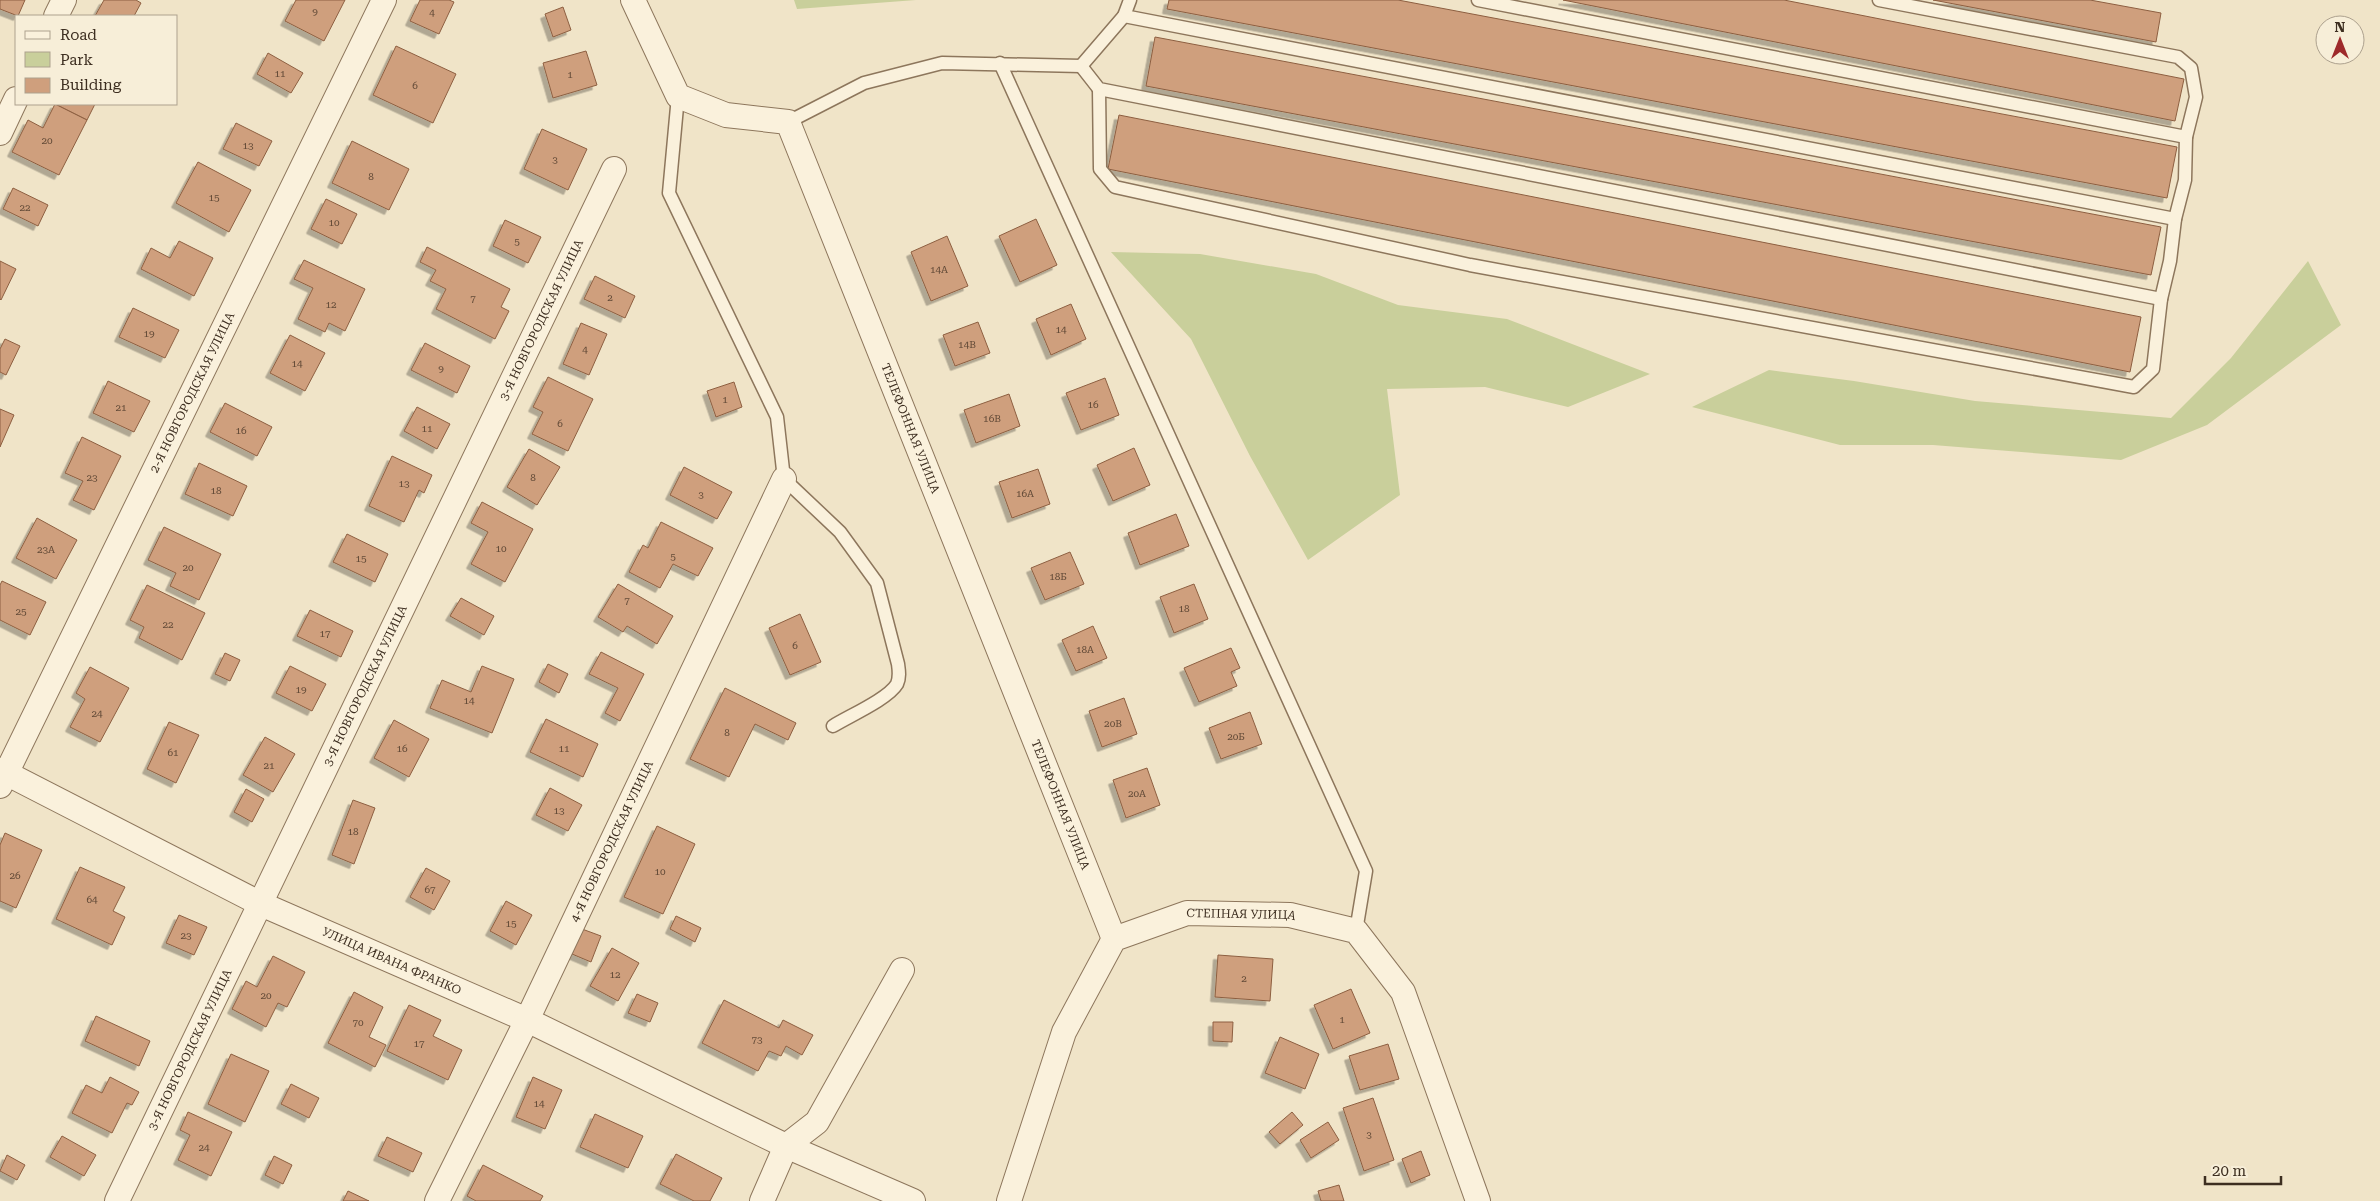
<svg xmlns="http://www.w3.org/2000/svg" width="2380" height="1201" font-family="'Roboto Serif',serif">
	<style>
		.green { fill: #c9cf9b }
		.building { fill: #cf9f7d; stroke: #8d5f41; filter: url(#shadow) }
		.lines { fill: none; stroke-linecap: round; stroke-linejoin: round }
		.service-casing { stroke: #8d765c; stroke-width: 15 }
		.minor-casing { stroke: #8d765c; stroke-width: 26 }
		.service { stroke: #faf1dc; stroke-width: 12 }
		.minor { stroke: #faf1dc; stroke-width: 24 }
		.labels { text-anchor: middle; stroke-width: 5; stroke-linejoin: round; paint-order: stroke }
		.number-label { font-size: 10px; fill: #624a37 }
		.street-label { font-size: 12px; fill: #3d2e20; stroke: #f7eed8 }
	</style>
	<defs>
		<filter id="shadow"><feDropShadow dx="-4.5" dy="4.5" stdDeviation="0" flood-color="#0004"/></filter>
	</defs>
	<rect width="100%" height="100%" fill="#f0e4c8"/>
	<g class="green">
		<polygon points="794,0 916,0 797,9"/>
		<polygon points="1111,252 1200,254 1316,274 1398,305 1507,319 1650,374 1568,407 1485,387 1387,389 1400,495 1308,560 1250,456 1191,339"/>
		<polygon points="2308,261 2341,325 2207,425 2121,460 1933,445 1840,445 1692,407 1769,370 1854,381 1975,401 2171,418 2231,358"/>
	</g>
	<g class="building">
		<polygon points="0,0 25,0 18,16 0,9"/>
		<polygon points="104,0 136,0 141,3 134,16 95,16"/>
		<polygon points="296,0 345,0 324,41 285,21"/>
		<polygon points="420,0 449,0 454,2 439,34 410,21"/>
		<polygon points="1169,0 1398,0 2177,147 2167,198 1167,9"/>
		<polygon points="1563,0 1784,0 2184,79 2175,121"/>
		<polygon points="1933,0 2090,0 2161,13 2156,42"/>
		<polygon points="563,7 571,30 553,37 545,14"/>
		<polygon points="1155,37 2161,227 2151,275 1146,86"/>
		<polygon points="396,46 456,74 433,123 373,95"/>
		<polygon points="586,51 597,85 553,98 543,63"/>
		<polygon points="268,53 303,73 291,93 257,74"/>
		<polygon points="55,104 95,104 87,120"/>
		<polygon points="55,104 87,120 59,175 12,152 28,120 43,128"/>
		<polygon points="1119,115 2141,317 2130,372 1108,169"/>
		<polygon points="236,123 272,141 259,166 223,149"/>
		<polygon points="542,129 587,149 568,190 524,169"/>
		<polygon points="352,141 409,169 389,210 332,183"/>
		<polygon points="198,162 251,190 229,232 176,203"/>
		<polygon points="13,188 48,205 38,226 3,209"/>
		<polygon points="326,199 357,214 342,244 311,229"/>
		<polygon points="1036,219 1057,265 1020,282 999,236"/>
		<polygon points="505,220 541,237 528,263 493,246"/>
		<polygon points="947,236 968,286 931,301 911,252"/>
		<polygon points="179,241 213,258 194,296 141,269 151,248 170,258"/>
		<polygon points="427,247 510,289 501,307 509,311 495,339 436,309 446,289 430,281 436,270 420,262"/>
		<polygon points="304,260 365,289 345,331 329,323 325,332 298,319 313,288 294,279"/>
		<polygon points="0,261 16,269 1,300 0,299"/>
		<polygon points="595,276 635,296 625,318 584,299"/>
		<polygon points="1071,304 1086,339 1051,355 1036,319"/>
		<polygon points="133,308 179,330 165,358 119,337"/>
		<polygon points="978,322 990,353 955,366 943,335"/>
		<polygon points="581,323 607,334 589,375 563,364"/>
		<polygon points="290,335 325,353 305,391 270,373"/>
		<polygon points="5,339 20,346 6,375 0,372 0,349"/>
		<polygon points="425,343 470,366 457,393 411,370"/>
		<polygon points="548,377 593,399 568,451 532,434 543,412 533,407"/>
		<polygon points="1105,378 1119,415 1081,430 1066,393"/>
		<polygon points="108,381 150,401 134,432 93,413"/>
		<polygon points="734,382 742,407 716,417 707,391"/>
		<polygon points="1009,394 1020,426 976,443 964,410"/>
		<polygon points="225,403 272,427 257,456 210,432"/>
		<polygon points="417,407 450,424 437,449 404,431"/>
		<polygon points="0,409 14,415 0,447"/>
		<polygon points="82,437 121,456 94,510 73,500 83,481 65,473"/>
		<polygon points="1134,448 1150,485 1113,501 1097,465"/>
		<polygon points="529,449 560,467 537,505 507,487"/>
		<polygon points="392,456 432,475 424,493 419,490 404,522 369,506"/>
		<polygon points="199,463 247,486 233,516 185,494"/>
		<polygon points="684,467 732,492 717,519 670,495"/>
		<polygon points="1038,469 1050,504 1012,518 999,482"/>
		<polygon points="482,502 533,529 505,582 471,564 488,532 471,523"/>
		<polygon points="1176,514 1189,546 1140,565 1128,533"/>
		<polygon points="37,518 77,540 56,579 16,558"/>
		<polygon points="661,522 713,548 698,576 673,564 660,588 629,572 643,545 648,548"/>
		<polygon points="164,527 221,554 199,600 170,586 176,573 148,560"/>
		<polygon points="347,534 388,554 375,582 333,562"/>
		<polygon points="1070,552 1084,584 1045,600 1031,568"/>
		<polygon points="2,581 46,602 30,635 0,620 0,585"/>
		<polygon points="618,584 673,616 657,644 627,626 623,632 598,617"/>
		<polygon points="1194,584 1208,619 1174,633 1160,597"/>
		<polygon points="147,585 205,613 182,660 139,638 144,627 130,620"/>
		<polygon points="461,598 494,616 484,635 450,616"/>
		<polygon points="310,610 353,631 341,657 297,636"/>
		<polygon points="800,614 821,662 790,675 769,628"/>
		<polygon points="1093,626 1107,658 1076,671 1062,640"/>
		<polygon points="1231,648 1240,668 1231,672 1237,686 1199,702 1184,668"/>
		<polygon points="601,652 644,674 620,721 605,713 618,688 589,674"/>
		<polygon points="225,653 240,660 230,681 215,674"/>
		<polygon points="548,664 568,674 559,693 539,682"/>
		<polygon points="290,666 326,684 312,711 276,693"/>
		<polygon points="482,666 514,679 492,733 430,708 442,680 471,692"/>
		<polygon points="90,667 129,688 100,742 70,727 85,699 76,693"/>
		<polygon points="725,688 796,723 788,740 755,724 729,777 690,759"/>
		<polygon points="1124,698 1137,734 1102,747 1089,711"/>
		<polygon points="1250,712 1262,744 1221,759 1209,728"/>
		<polygon points="546,719 598,744 583,777 530,752"/>
		<polygon points="394,720 429,739 409,777 374,758"/>
		<polygon points="169,722 199,735 176,783 147,769"/>
		<polygon points="265,737 295,754 273,792 243,775"/>
		<polygon points="1147,768 1160,805 1126,818 1113,780"/>
		<polygon points="550,788 582,805 568,831 536,815"/>
		<polygon points="246,789 264,799 252,822 234,812"/>
		<polygon points="353,800 375,808 354,864 332,855"/>
		<polygon points="657,826 695,844 663,914 624,897"/>
		<polygon points="5,833 42,850 16,908 0,901 0,845"/>
		<polygon points="80,867 125,887 113,911 125,917 112,945 56,919"/>
		<polygon points="426,868 450,881 434,910 410,897"/>
		<polygon points="506,901 532,915 516,945 490,931"/>
		<polygon points="179,915 207,927 194,955 166,943"/>
		<polygon points="676,916 701,928 695,942 670,929"/>
		<polygon points="582,929 601,936 591,962 572,954"/>
		<polygon points="612,948 639,963 618,1001 590,986"/>
		<polygon points="1218,955 1273,959 1270,1001 1215,997"/>
		<polygon points="273,956 305,972 287,1007 278,1003 266,1027 232,1009 246,981 257,987"/>
		<polygon points="1351,989 1370,1033 1333,1049 1314,1005"/>
		<polygon points="354,992 383,1007 369,1037 386,1045 375,1067 328,1043"/>
		<polygon points="637,994 658,1003 650,1022 628,1013"/>
		<polygon points="724,1000 779,1028 783,1020 813,1035 802,1055 786,1046 781,1056 769,1051 758,1071 702,1043"/>
		<polygon points="409,1005 441,1020 433,1036 462,1050 448,1080 387,1051"/>
		<polygon points="96,1016 150,1041 139,1066 85,1041"/>
		<polygon points="1213,1022 1233,1022 1232,1042 1213,1041"/>
		<polygon points="1280,1037 1319,1054 1305,1089 1265,1073"/>
		<polygon points="1388,1044 1399,1079 1360,1090 1349,1056"/>
		<polygon points="231,1054 269,1071 245,1122 208,1104"/>
		<polygon points="110,1077 139,1092 132,1105 127,1103 112,1133 72,1113 86,1085 102,1093"/>
		<polygon points="533,1077 562,1090 545,1129 516,1117"/>
		<polygon points="291,1084 319,1098 309,1118 281,1104"/>
		<polygon points="1373,1098 1394,1160 1364,1171 1343,1108"/>
		<polygon points="188,1112 232,1132 211,1176 178,1160 190,1135 180,1130"/>
		<polygon points="1292,1112 1303,1125 1280,1144 1269,1132"/>
		<polygon points="595,1114 643,1136 628,1168 580,1147"/>
		<polygon points="1328,1122 1339,1140 1311,1158 1300,1140"/>
		<polygon points="62,1136 96,1155 84,1176 50,1157"/>
		<polygon points="387,1137 422,1153 413,1172 378,1156"/>
		<polygon points="1421,1151 1430,1175 1411,1183 1402,1159"/>
		<polygon points="676,1154 722,1178 710,1201 694,1201 660,1184"/>
		<polygon points="7,1155 25,1165 17,1180 0,1171"/>
		<polygon points="274,1156 292,1165 283,1184 265,1175"/>
		<polygon points="483,1165 543,1196 540,1201 476,1201 467,1196"/>
		<polygon points="1339,1185 1344,1201 1321,1201 1318,1191"/>
		<polygon points="348,1191 369,1201 343,1201"/>
	</g>
	<g class="lines">
		<g class="service-casing">
			<g id="service">
				<polyline points="1478,0 2186,137"/>
				<polyline points="1124,16 2175,219"/>
				<polyline points="1000,63 1366,871 1356,931"/>
				<polyline points="1081,66 1099,89 2161,299"/>
				<polyline points="1099,89 1100,169 1115,187 1470,265 2134,387 2153,369 2161,299 2170,261 2175,219 2185,180 2186,137 2196,97 2191,68 2178,57 1879,0"/>
				<path d="M678 96 669 193 777 417 784 479 840 532 877 583 898 664C899 671 900 677 897 684 888 699 849 716 833 726"/>
				<polyline points="788,122 864,83 942,63 1081,66 1124,16 1130,0"/>
			</g>
		</g>
		<g class="minor-casing">
			<g id="minor">
				<path id="s1" d="M633 0 678 96 726 115 788 122 1114 939"/>
				<polyline points="56,16 64,0"/>
				<polyline points="0,133 16,99"/>
				<path id="s2" d="M0 770 261 904 527 1020 786 1146 913 1201"/>
				<path id="s3" d="M0 786 384 0"/>
				<path id="s4" d="M117 1201 614 169"/>
				<path id="s5" d="M437 1201 527 1020 784 479"/>
				<polyline points="762,1201 786,1146 817,1122 902,970"/>
				<path id="s6" d="M1009 1201 1064 1032 1114 939 1187 913 1290 915 1356 931 1403 992 1478 1201"/>
			</g>
		</g>
		<use href="#service" class="service"/>
		<use href="#minor" class="minor"/>
	</g>
	<g class="labels">
		<g class="number-label">
			<text x="315" y="15">9</text>
			<text x="432" y="16">4</text>
			<text x="280" y="77">11</text>
			<text x="570" y="78">1</text>
			<text x="415" y="89">6</text>
			<text x="47" y="144">20</text>
			<text x="248" y="149">13</text>
			<text x="555" y="163">3</text>
			<text x="371" y="180">8</text>
			<text x="214" y="201">15</text>
			<text x="25" y="211">22</text>
			<text x="334" y="226">10</text>
			<text x="517" y="245">5</text>
			<text x="939" y="273">14А</text>
			<text x="610" y="301">2</text>
			<text x="473" y="302">7</text>
			<text x="331" y="308">12</text>
			<text x="1061" y="333">14</text>
			<text x="149" y="337">19</text>
			<text x="967" y="348">14В</text>
			<text x="585" y="353">4</text>
			<text x="297" y="367">14</text>
			<text x="441" y="372">9</text>
			<text x="725" y="403">1</text>
			<text x="1093" y="408">16</text>
			<text x="121" y="411">21</text>
			<text x="992" y="422">16В</text>
			<text x="560" y="427">6</text>
			<text x="427" y="432">11</text>
			<text x="241" y="434">16</text>
			<text x="92" y="481">23</text>
			<text x="533" y="481">8</text>
			<text x="404" y="487">13</text>
			<text x="216" y="494">18</text>
			<text x="1025" y="497">16А</text>
			<text x="701" y="498">3</text>
			<text x="501" y="552">10</text>
			<text x="46" y="553">23А</text>
			<text x="673" y="560">5</text>
			<text x="361" y="562">15</text>
			<text x="188" y="571">20</text>
			<text x="1058" y="580">18Б</text>
			<text x="627" y="604">7</text>
			<text x="1184" y="612">18</text>
			<text x="21" y="615">25</text>
			<text x="168" y="628">22</text>
			<text x="325" y="637">17</text>
			<text x="795" y="649">6</text>
			<text x="1085" y="653">18А</text>
			<text x="301" y="693">19</text>
			<text x="469" y="704">14</text>
			<text x="97" y="717">24</text>
			<text x="1113" y="727">20В</text>
			<text x="727" y="736">8</text>
			<text x="1236" y="740">20Б</text>
			<text x="402" y="752">16</text>
			<text x="564" y="752">11</text>
			<text x="173" y="756">61</text>
			<text x="269" y="769">21</text>
			<text x="1137" y="797">20А</text>
			<text x="559" y="814">13</text>
			<text x="353" y="835">18</text>
			<text x="660" y="875">10</text>
			<text x="15" y="879">26</text>
			<text x="430" y="893">67</text>
			<text x="92" y="903">64</text>
			<text x="511" y="927">15</text>
			<text x="186" y="939">23</text>
			<text x="615" y="978">12</text>
			<text x="1244" y="982">2</text>
			<text x="266" y="999">20</text>
			<text x="1342" y="1023">1</text>
			<text x="358" y="1026">70</text>
			<text x="757" y="1043">73</text>
			<text x="419" y="1047">17</text>
			<text x="539" y="1107">14</text>
			<text x="1369" y="1138">3</text>
			<text x="204" y="1151">24</text>
		</g>
		<g class="street-label">
			<text dy="4" stroke="none"><textPath href="#s4" startOffset="978">3-Я НОВГОРОДСКАЯ УЛИЦА</textPath></text>
			<text dy="4" stroke="none"><textPath href="#s3" startOffset="438">2-Я НОВГОРОДСКАЯ УЛИЦА</textPath></text>
			<text dy="4" stroke="none"><textPath href="#s1" startOffset="550">ТЕЛЕФОННАЯ УЛИЦА</textPath></text>
			<text dy="4" stroke="none"><textPath href="#s4" startOffset="572">3-Я НОВГОРОДСКАЯ УЛИЦА</textPath></text>
			<text dy="4" stroke="none"><textPath href="#s1" startOffset="955">ТЕЛЕФОННАЯ УЛИЦА</textPath></text>
			<text dy="4" stroke="none"><textPath href="#s5" startOffset="400">4-Я НОВГОРОДСКАЯ УЛИЦА</textPath></text>
			<text dy="4" stroke="none"><textPath href="#s6" startOffset="415">СТЕПНАЯ УЛИЦА</textPath></text>
			<text dy="4" stroke="none"><textPath href="#s2" startOffset="436">УЛИЦА ИВАНА ФРАНКО</textPath></text>
			<text dy="4" stroke="none"><textPath href="#s4" startOffset="168">3-Я НОВГОРОДСКАЯ УЛИЦА</textPath></text>
		</g>
	</g>
	<rect x="15" y="15" width="162" height="90" fill="#f7eed8" stroke="#ada18e"/>
	<rect x="25" y="31" width="25" height="8" fill="#faf1dc" stroke="#ada18e"/>
	<text x="60" y="40" font-size="15" fill="#3d2e20">Road</text>
	<rect x="25" y="52" width="25" height="15" fill="#c9cf9b" stroke="#ada18e"/>
	<text x="60" y="65" font-size="15" fill="#3d2e20">Park</text>
	<rect x="25" y="78" width="25" height="15" fill="#cf9f7d" stroke="#ada18e"/>
	<text x="60" y="90" font-size="15" fill="#3d2e20">Building</text>
	<g transform="translate(2340 40)"><circle r="24" fill="#f7eed8" stroke="#ada18e"/>
	<path d="M0-4L9 19L0 12L-9 19Z" fill="#9e2a2b"/>
	<text y="-8" font-size="14" font-weight="bold" text-anchor="middle" fill="#3d2e20">N</text>
	</g>
	<path d="M2205 1176v8h76v-8" fill="none" stroke="#3d2e20" stroke-width="2.5"/>
	<text x="2212" y="1176" font-size="15" fill="#3d2e20" stroke="#f7eed8" stroke-width="4" paint-order="stroke">20 m</text>
</svg>
